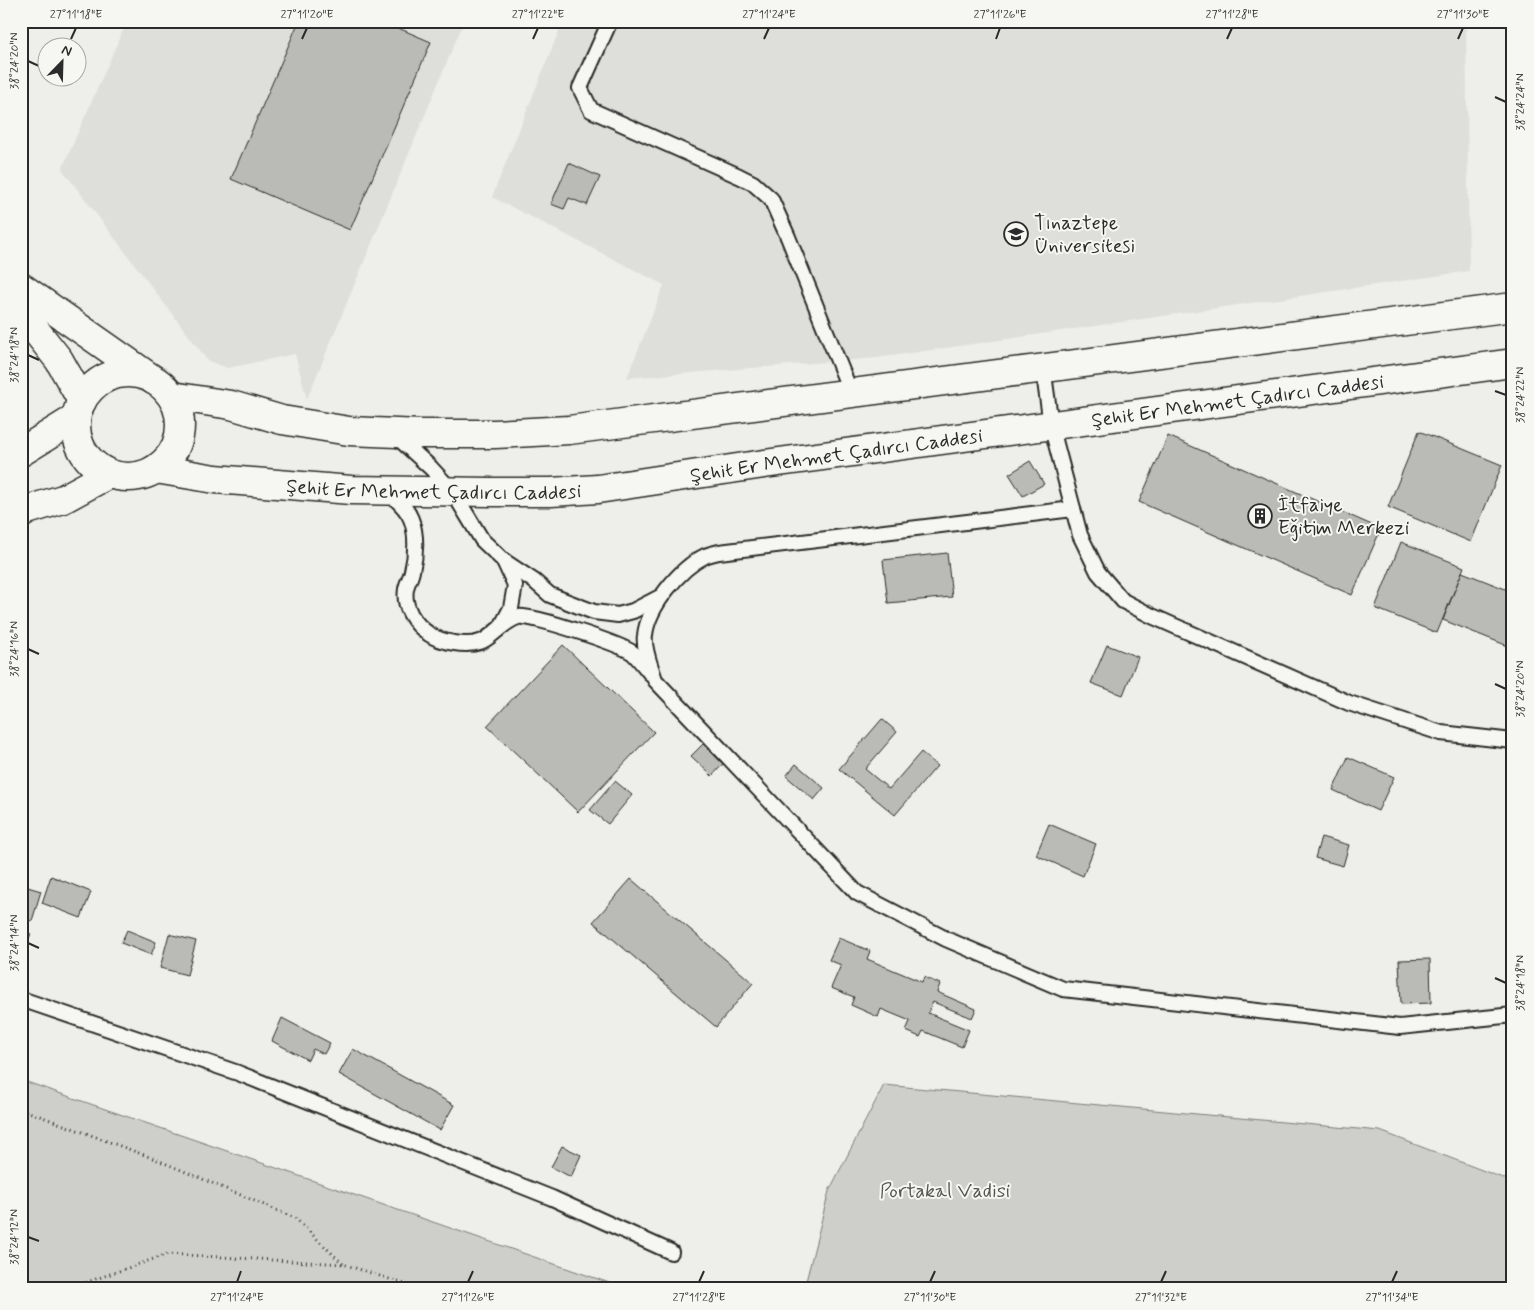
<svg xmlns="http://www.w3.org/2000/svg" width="1534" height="1310" font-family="Mynerve,sans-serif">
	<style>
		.built { fill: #dededb }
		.green { fill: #cececa; stroke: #7c7c7a }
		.building { fill: #babab7; stroke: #2b2b2b }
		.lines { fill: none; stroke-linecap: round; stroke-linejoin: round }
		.service-casing { stroke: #2b2b2b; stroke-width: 18 }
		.minor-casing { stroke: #2b2b2b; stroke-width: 31 }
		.secondary-casing { stroke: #2b2b2b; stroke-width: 31 }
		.path { stroke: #2b2b2b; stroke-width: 3; stroke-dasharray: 1 4; stroke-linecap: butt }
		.service { stroke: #f6f6f2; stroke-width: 14 }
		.minor { stroke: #f6f6f2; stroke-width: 28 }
		.secondary { stroke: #f6f6f2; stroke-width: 28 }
		.ticks { fill: none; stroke: #2b2b2b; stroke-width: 2 }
		.labels { text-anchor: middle; stroke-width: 4; stroke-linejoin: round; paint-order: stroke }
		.poi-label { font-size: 20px; fill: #2b2b2b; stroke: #f6f6f2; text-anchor: start }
		.street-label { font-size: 20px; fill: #2b2b2b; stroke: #f6f6f2 }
		.park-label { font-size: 20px; fill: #545453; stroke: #f6f6f2 }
		.neatline { fill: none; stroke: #2b2b2b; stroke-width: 2 }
		.ticks-label { font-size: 12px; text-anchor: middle; fill: #2b2b2b }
	</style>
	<rect width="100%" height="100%" fill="#eeeeea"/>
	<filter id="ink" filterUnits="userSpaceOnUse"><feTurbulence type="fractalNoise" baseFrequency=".02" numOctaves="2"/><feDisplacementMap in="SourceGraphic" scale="10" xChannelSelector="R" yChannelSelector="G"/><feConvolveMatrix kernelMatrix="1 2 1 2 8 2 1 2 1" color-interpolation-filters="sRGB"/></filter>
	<g filter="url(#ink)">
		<g class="built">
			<polygon points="127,21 464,21 307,399 295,354 228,368 208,361 62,169"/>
			<polygon points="563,21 1466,21 1469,271 877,358 627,378 664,285 492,197"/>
		</g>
		<g class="green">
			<polygon points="21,1080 627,1289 21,1289"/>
			<polygon points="884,1085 1380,1131 1513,1182 1513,1289 804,1289 829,1191"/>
		</g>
		<g class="building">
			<polygon points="299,21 382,21 431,42 350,230 231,179"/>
			<polygon points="569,163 600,177 587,205 569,198 564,209 551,204"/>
			<polygon points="1419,431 1502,465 1471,542 1388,507"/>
			<polygon points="1168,436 1381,529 1352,595 1139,502"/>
			<polygon points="1030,461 1044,484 1023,496 1009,474"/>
			<polygon points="1401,542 1464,567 1437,633 1375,608"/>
			<polygon points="947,553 952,597 888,603 883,560"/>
			<polygon points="1462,572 1513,592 1513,648 1443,620"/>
			<polygon points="563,645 654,732 578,812 487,726"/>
			<polygon points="1107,645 1138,657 1123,695 1091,683"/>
			<polygon points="882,719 897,732 865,769 889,789 921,752 937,766 895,815 839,769"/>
			<polygon points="703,744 723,764 712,776 691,756"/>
			<polygon points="1348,757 1394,777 1378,811 1333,790"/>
			<polygon points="796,764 824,788 814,800 786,776"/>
			<polygon points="615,781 632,795 608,824 590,810"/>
			<polygon points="1049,824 1096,844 1083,876 1036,855"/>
			<polygon points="1321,837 1349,845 1343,866 1315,858"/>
			<polygon points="51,876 91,892 81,918 42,903"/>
			<polygon points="631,879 753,983 716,1027 593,922"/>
			<polygon points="21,885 41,891 32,921 21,918"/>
			<polygon points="21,929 31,934 21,955"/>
			<polygon points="127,930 156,942 151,955 121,943"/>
			<polygon points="169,934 196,941 187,975 160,968"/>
			<polygon points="839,938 870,951 867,959 922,982 924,977 940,984 937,992 976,1009 972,1018 933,1002 928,1013 969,1030 962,1047 923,1031 920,1037 906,1031 910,1021 881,1009 878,1017 851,1005 854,997 831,988 841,965 829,960"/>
			<polygon points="1430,959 1431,1003 1401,1004 1399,960"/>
			<polygon points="282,1018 330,1043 324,1054 313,1049 308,1060 272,1041"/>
			<polygon points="353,1049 454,1105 440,1130 339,1074"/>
			<polygon points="562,1146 581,1155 571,1177 551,1167"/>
		</g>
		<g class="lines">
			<g class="service-casing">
				<g id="service">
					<polyline points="610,21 580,88 591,110 739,176 753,183 771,199 788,237 851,393"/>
					<polyline points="1043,367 1051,425 1080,535 1098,572 1123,601 1152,616 1349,703 1441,733 1513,741"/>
					<polyline points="396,436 431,468 453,492 482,540 504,561 534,581 550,595 594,612 618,615 633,611 662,596"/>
					<path d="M389 493C397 500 407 508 411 519 417 534 416 555 412 571 411 577 407 583 406 589 403 607 414 624 429 634 440 642 466 647 480 642 491 639 502 622 518 617 531 614 620 644 633 653 639 659 645 667 650 673"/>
					<path d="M1073 509 719 552C715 553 709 554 705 556 680 568 648 607 645 635 643 649 651 666 655 680L857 893 946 939 1063 989 1400 1027 1513 1015"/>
					<polyline points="502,625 511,608 515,585 504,561"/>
					<polyline points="21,999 238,1073 552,1198 671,1252"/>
				</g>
			</g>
			<g class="minor-casing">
				<g id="minor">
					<polyline points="21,287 155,381"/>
					<polyline points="21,312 59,360 82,401"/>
				</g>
			</g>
			<g class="secondary-casing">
				<g id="secondary">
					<circle cx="128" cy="425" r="52"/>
					<polyline points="172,396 231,405 282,420 349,431 421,434 495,434 569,430 1513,307"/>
					<polyline points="21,452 76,418"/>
					<path id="s1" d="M156 469 215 479 351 490 490 492H551L598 489 764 464 1513 363"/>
					<polyline points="21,514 27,510 63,499 109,474"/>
				</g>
			</g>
			<g class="path">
				<polyline points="21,1109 155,1159 295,1218 343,1264"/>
				<polyline points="67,1289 168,1254 343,1264 420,1289"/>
			</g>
			<use href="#service" class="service"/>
			<use href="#minor" class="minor"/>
			<use href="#secondary" class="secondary"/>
		</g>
	</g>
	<path class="ticks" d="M71 39 76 28M302 39 307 28M533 39 538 28M764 39 769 28M996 39 1000 28M1227 39 1232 28M1458 39 1463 28M28 61 39 66M1495 97 1506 102M28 355 39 360M1495 391 1506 395M28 649 39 654M1495 684 1506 689M28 943 39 948M1495 978 1506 983M28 1237 39 1241M237 1282 241 1271M468 1282 473 1271M699 1282 704 1271M930 1282 935 1271M1161 1282 1166 1271M1392 1282 1397 1271"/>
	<defs>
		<g id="university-ring" transform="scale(1.25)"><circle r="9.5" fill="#f6f6f2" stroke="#2b2b2b" stroke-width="1.5"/><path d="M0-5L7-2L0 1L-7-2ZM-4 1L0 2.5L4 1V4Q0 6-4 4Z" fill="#2b2b2b"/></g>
		<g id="building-ring" transform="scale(1.25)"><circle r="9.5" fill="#f6f6f2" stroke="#2b2b2b" stroke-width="1.5"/><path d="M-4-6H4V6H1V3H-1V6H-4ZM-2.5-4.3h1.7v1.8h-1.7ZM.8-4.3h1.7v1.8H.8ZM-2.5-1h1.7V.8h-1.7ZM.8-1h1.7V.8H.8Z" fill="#2b2b2b"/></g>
	</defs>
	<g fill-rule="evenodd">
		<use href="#university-ring" x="1016" y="234"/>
		<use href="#building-ring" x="1260" y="516"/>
	</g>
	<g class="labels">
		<g class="poi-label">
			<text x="1034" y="229">Tınaztepe<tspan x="1034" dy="23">Üniversitesi</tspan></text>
			<text x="1278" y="511">İtfaiye<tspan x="1278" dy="23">Eğitim Merkezi</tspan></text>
		</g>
		<g class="street-label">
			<text dy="7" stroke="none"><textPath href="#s1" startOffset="1089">Şehit Er Mehmet Çadırcı Caddesi</textPath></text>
			<text dy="7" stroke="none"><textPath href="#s1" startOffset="684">Şehit Er Mehmet Çadırcı Caddesi</textPath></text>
			<text dy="7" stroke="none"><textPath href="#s1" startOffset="279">Şehit Er Mehmet Çadırcı Caddesi</textPath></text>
		</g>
		<g class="park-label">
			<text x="945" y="1197">Portakal Vadisi</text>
		</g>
	</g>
	<rect width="1534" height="1310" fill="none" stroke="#f6f6f2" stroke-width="55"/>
	<g transform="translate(62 62) rotate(23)"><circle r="24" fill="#f6f6f2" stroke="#a5a5a2"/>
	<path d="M0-4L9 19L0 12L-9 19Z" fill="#2b2b2b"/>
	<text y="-8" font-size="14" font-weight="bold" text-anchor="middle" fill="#2b2b2b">N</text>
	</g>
	<rect x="28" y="28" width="1478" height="1254" class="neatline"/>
	<g class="ticks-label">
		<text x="76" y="18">27°11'18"E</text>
		<text x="307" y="18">27°11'20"E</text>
		<text x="538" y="18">27°11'22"E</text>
		<text x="769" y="18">27°11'24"E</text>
		<text x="1000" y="18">27°11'26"E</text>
		<text x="1232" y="18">27°11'28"E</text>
		<text x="1463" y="18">27°11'30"E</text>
		<text transform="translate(14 61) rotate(-90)" y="4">38°24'20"N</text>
		<text transform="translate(1520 102) rotate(-90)" y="4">38°24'24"N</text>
		<text transform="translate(14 355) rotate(-90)" y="4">38°24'18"N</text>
		<text transform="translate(1520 395) rotate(-90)" y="4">38°24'22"N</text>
		<text transform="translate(14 649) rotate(-90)" y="4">38°24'16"N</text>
		<text transform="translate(1520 689) rotate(-90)" y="4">38°24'20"N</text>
		<text transform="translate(14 943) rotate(-90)" y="4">38°24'14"N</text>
		<text transform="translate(1520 983) rotate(-90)" y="4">38°24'18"N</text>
		<text transform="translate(14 1237) rotate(-90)" y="4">38°24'12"N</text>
		<text x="237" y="1301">27°11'24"E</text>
		<text x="468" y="1301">27°11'26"E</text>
		<text x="699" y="1301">27°11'28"E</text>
		<text x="930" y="1301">27°11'30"E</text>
		<text x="1161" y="1301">27°11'32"E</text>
		<text x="1392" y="1301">27°11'34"E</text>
	</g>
</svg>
